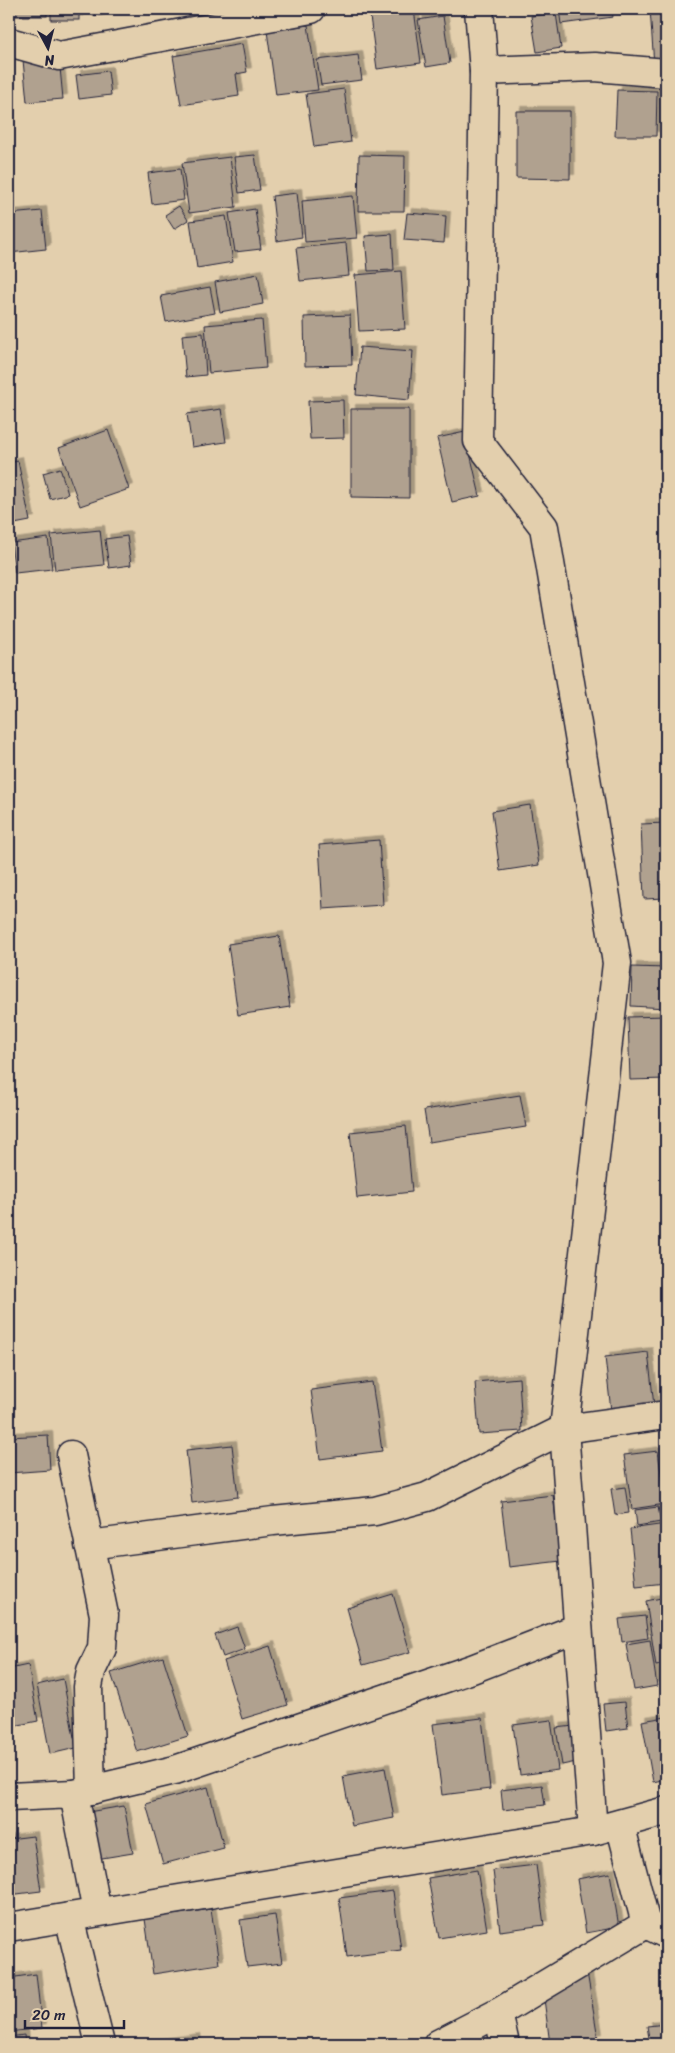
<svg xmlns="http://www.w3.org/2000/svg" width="675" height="2053" font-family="Sriracha,sans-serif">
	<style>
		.building { fill: #b0a18f; stroke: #22223b; filter: url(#shadow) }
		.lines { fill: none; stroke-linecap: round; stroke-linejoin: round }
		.minor-casing { stroke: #22223b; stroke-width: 31 }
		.minor { stroke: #e3cfad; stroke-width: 28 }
	</style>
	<defs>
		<filter id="shadow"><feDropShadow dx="4.5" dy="-4.5" stdDeviation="0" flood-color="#0004"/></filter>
	</defs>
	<rect width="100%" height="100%" fill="#e3cfad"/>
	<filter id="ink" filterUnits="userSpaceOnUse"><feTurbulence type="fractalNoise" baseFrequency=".02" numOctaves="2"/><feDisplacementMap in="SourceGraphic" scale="10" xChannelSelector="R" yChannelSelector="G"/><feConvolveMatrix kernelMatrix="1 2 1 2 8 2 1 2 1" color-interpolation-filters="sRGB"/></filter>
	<g filter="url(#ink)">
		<g class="building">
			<rect x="9" y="9" width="38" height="7"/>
			<rect x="51" y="9" width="28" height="11"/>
			<polygon points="92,9 150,9 93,16"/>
			<polygon points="205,9 275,9 206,19"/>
			<polygon points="369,9 414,9 421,63 377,69"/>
			<polygon points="559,9 612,9 613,17 561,24"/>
			<polygon points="650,9 666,9 666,64 654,65"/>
			<polygon points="556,13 561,48 537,52 531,16"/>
			<polygon points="443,16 450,63 426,67 418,20"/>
			<polygon points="308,25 318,90 276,95 267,31"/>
			<polygon points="242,44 247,72 236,74 239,96 181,105 173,56"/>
			<polygon points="358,55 362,80 321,85 317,60"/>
			<polygon points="59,57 63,99 27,102 23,60"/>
			<polygon points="108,71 111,95 79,99 76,75"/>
			<polygon points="344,89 351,142 314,147 306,94"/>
			<polygon points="617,90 657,91 656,136 615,136"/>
			<polygon points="516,111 570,111 570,179 516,178"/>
			<polygon points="255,155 260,190 239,193 234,157"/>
			<polygon points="359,155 405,156 404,211 358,211"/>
			<polygon points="230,157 236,207 189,213 182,163"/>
			<polygon points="180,169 184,200 152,204 148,173"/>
			<polygon points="297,193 302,237 277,241 272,196"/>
			<polygon points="353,196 357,238 305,242 302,201"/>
			<polygon points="179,206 188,220 174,229 165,215"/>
			<polygon points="255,209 261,249 235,252 229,213"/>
			<polygon points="42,211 46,249 9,253 9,214"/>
			<polygon points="407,213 446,216 444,243 404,240"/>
			<polygon points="226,216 233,262 197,268 190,221"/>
			<polygon points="392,234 394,270 368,271 365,236"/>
			<polygon points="346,243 349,276 300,281 296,248"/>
			<polygon points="401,271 405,329 359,331 355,275"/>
			<polygon points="258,274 263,304 220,312 215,282"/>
			<polygon points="210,287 215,313 166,322 161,296"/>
			<polygon points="350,315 352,365 305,366 304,317"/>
			<polygon points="262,320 266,368 209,373 205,325"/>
			<polygon points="203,333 206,375 186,377 182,335"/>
			<polygon points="360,347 413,351 409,400 356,395"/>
			<polygon points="343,400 344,438 310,439 308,401"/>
			<polygon points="221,409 226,442 192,447 187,414"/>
			<polygon points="351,409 409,409 409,498 351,497"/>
			<polygon points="108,430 129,489 80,506 59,448"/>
			<polygon points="465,432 480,496 452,502 437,438"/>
			<polygon points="18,461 30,521 9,525 9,463"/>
			<polygon points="60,468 68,494 50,499 43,473"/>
			<polygon points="100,530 104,565 55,570 51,535"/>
			<polygon points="127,536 131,565 109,568 105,539"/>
			<polygon points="48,538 52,569 15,573 11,543"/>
			<polygon points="530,805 539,865 500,871 492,811"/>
			<polygon points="666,823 666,898 644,899 641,824"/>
			<polygon points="379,840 383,905 323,909 319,845"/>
			<polygon points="279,936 290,1007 238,1015 228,944"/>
			<polygon points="632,967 666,968 666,1008 631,1006"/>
			<polygon points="666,1016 666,1079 630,1080 628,1017"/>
			<polygon points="520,1095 526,1127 429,1142 424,1110"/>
			<polygon points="406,1126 412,1192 357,1198 350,1132"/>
			<polygon points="648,1352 654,1406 611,1411 605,1357"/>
			<polygon points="519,1378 522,1431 479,1434 475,1382"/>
			<polygon points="372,1382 382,1451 320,1459 311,1390"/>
			<polygon points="48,1435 50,1470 9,1473 9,1437"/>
			<polygon points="232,1445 238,1497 192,1503 186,1450"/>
			<polygon points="658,1451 665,1504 632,1509 624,1455"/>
			<polygon points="625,1487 629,1513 615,1515 611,1489"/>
			<polygon points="553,1495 561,1561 509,1567 501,1501"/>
			<polygon points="658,1507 661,1522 637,1526 635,1510"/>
			<polygon points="666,1524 666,1583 636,1586 630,1529"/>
			<polygon points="393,1594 410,1652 363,1665 347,1608"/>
			<polygon points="666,1597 666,1664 656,1666 646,1601"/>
			<polygon points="645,1616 648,1638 622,1642 619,1619"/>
			<polygon points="237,1627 245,1649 223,1657 215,1635"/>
			<polygon points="650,1640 657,1686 634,1690 626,1644"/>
			<polygon points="270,1646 288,1705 242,1719 224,1661"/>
			<polygon points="163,1657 188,1736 137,1752 111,1673"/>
			<polygon points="28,1665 38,1721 9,1727 9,1669"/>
			<polygon points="63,1679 76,1748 50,1754 37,1685"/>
			<polygon points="625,1702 628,1728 606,1731 603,1704"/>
			<polygon points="666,1717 666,1779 653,1782 642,1721"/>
			<polygon points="482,1718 490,1789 442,1795 433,1724"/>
			<polygon points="551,1720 558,1770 520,1775 513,1725"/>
			<polygon points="574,1726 581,1761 562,1765 556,1728"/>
			<polygon points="385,1768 394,1818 352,1826 343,1776"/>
			<polygon points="542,1785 545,1805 503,1810 501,1790"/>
			<polygon points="208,1787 224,1848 163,1864 146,1804"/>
			<polygon points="124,1806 133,1853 96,1859 88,1812"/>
			<polygon points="33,1836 41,1891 9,1895 9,1839"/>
			<polygon points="536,1865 544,1925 500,1931 493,1870"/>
			<polygon points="477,1870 487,1930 439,1938 428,1878"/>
			<polygon points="610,1873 619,1927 586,1933 577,1879"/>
			<polygon points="393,1891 401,1950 347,1957 339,1898"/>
			<polygon points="211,1909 219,1964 153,1974 145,1919"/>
			<polygon points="275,1915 282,1963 247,1967 240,1920"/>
			<polygon points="587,1972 598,2038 550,2044 544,1999"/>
			<polygon points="36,1974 42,2028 9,2032 9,1978"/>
			<polygon points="666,2024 666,2044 650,2044 647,2026"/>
			<polygon points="24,2035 25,2044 9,2044 9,2037"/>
			<polygon points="196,2038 197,2044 151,2044"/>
		</g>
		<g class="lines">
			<g class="minor-casing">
				<g id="minor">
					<polyline points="479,9 484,71 478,441 544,527 617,963 564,1429 593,1831"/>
					<polyline points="9,42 59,56 311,9"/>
					<polyline points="484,71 595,67 666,73"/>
					<polyline points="71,1455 104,1615 102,1648 91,1671 88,1687 91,1790"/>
					<polyline points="89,1545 273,1521 375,1511 427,1497 564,1429 666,1415"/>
					<polyline points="74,1794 175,1770 472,1669 578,1628"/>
					<polyline points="9,1797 74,1794 97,1912"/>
					<polyline points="620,1824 646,1924 666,1934"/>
					<polyline points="69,1917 100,2044"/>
					<polyline points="9,1927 593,1831 666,1811"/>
					<polyline points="498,2013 505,2044"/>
					<polyline points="438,2044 498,2013 646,1924"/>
				</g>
			</g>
			<use href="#minor" class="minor"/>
		</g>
	</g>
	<rect width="675" height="2053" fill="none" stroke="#e3cfad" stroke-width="30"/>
	<rect x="15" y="15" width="645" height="2023" fill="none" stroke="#22223b" stroke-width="2" filter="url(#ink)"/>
	<g transform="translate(48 48) rotate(173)" stroke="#e3cfad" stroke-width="4" paint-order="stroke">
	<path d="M0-4L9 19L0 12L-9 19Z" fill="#22223b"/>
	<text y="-8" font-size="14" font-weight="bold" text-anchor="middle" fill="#22223b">N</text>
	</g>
	<path d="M25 2020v8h99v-8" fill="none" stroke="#22223b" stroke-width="2.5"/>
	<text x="32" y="2020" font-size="15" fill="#22223b" stroke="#e3cfad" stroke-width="4" paint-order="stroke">20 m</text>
</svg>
